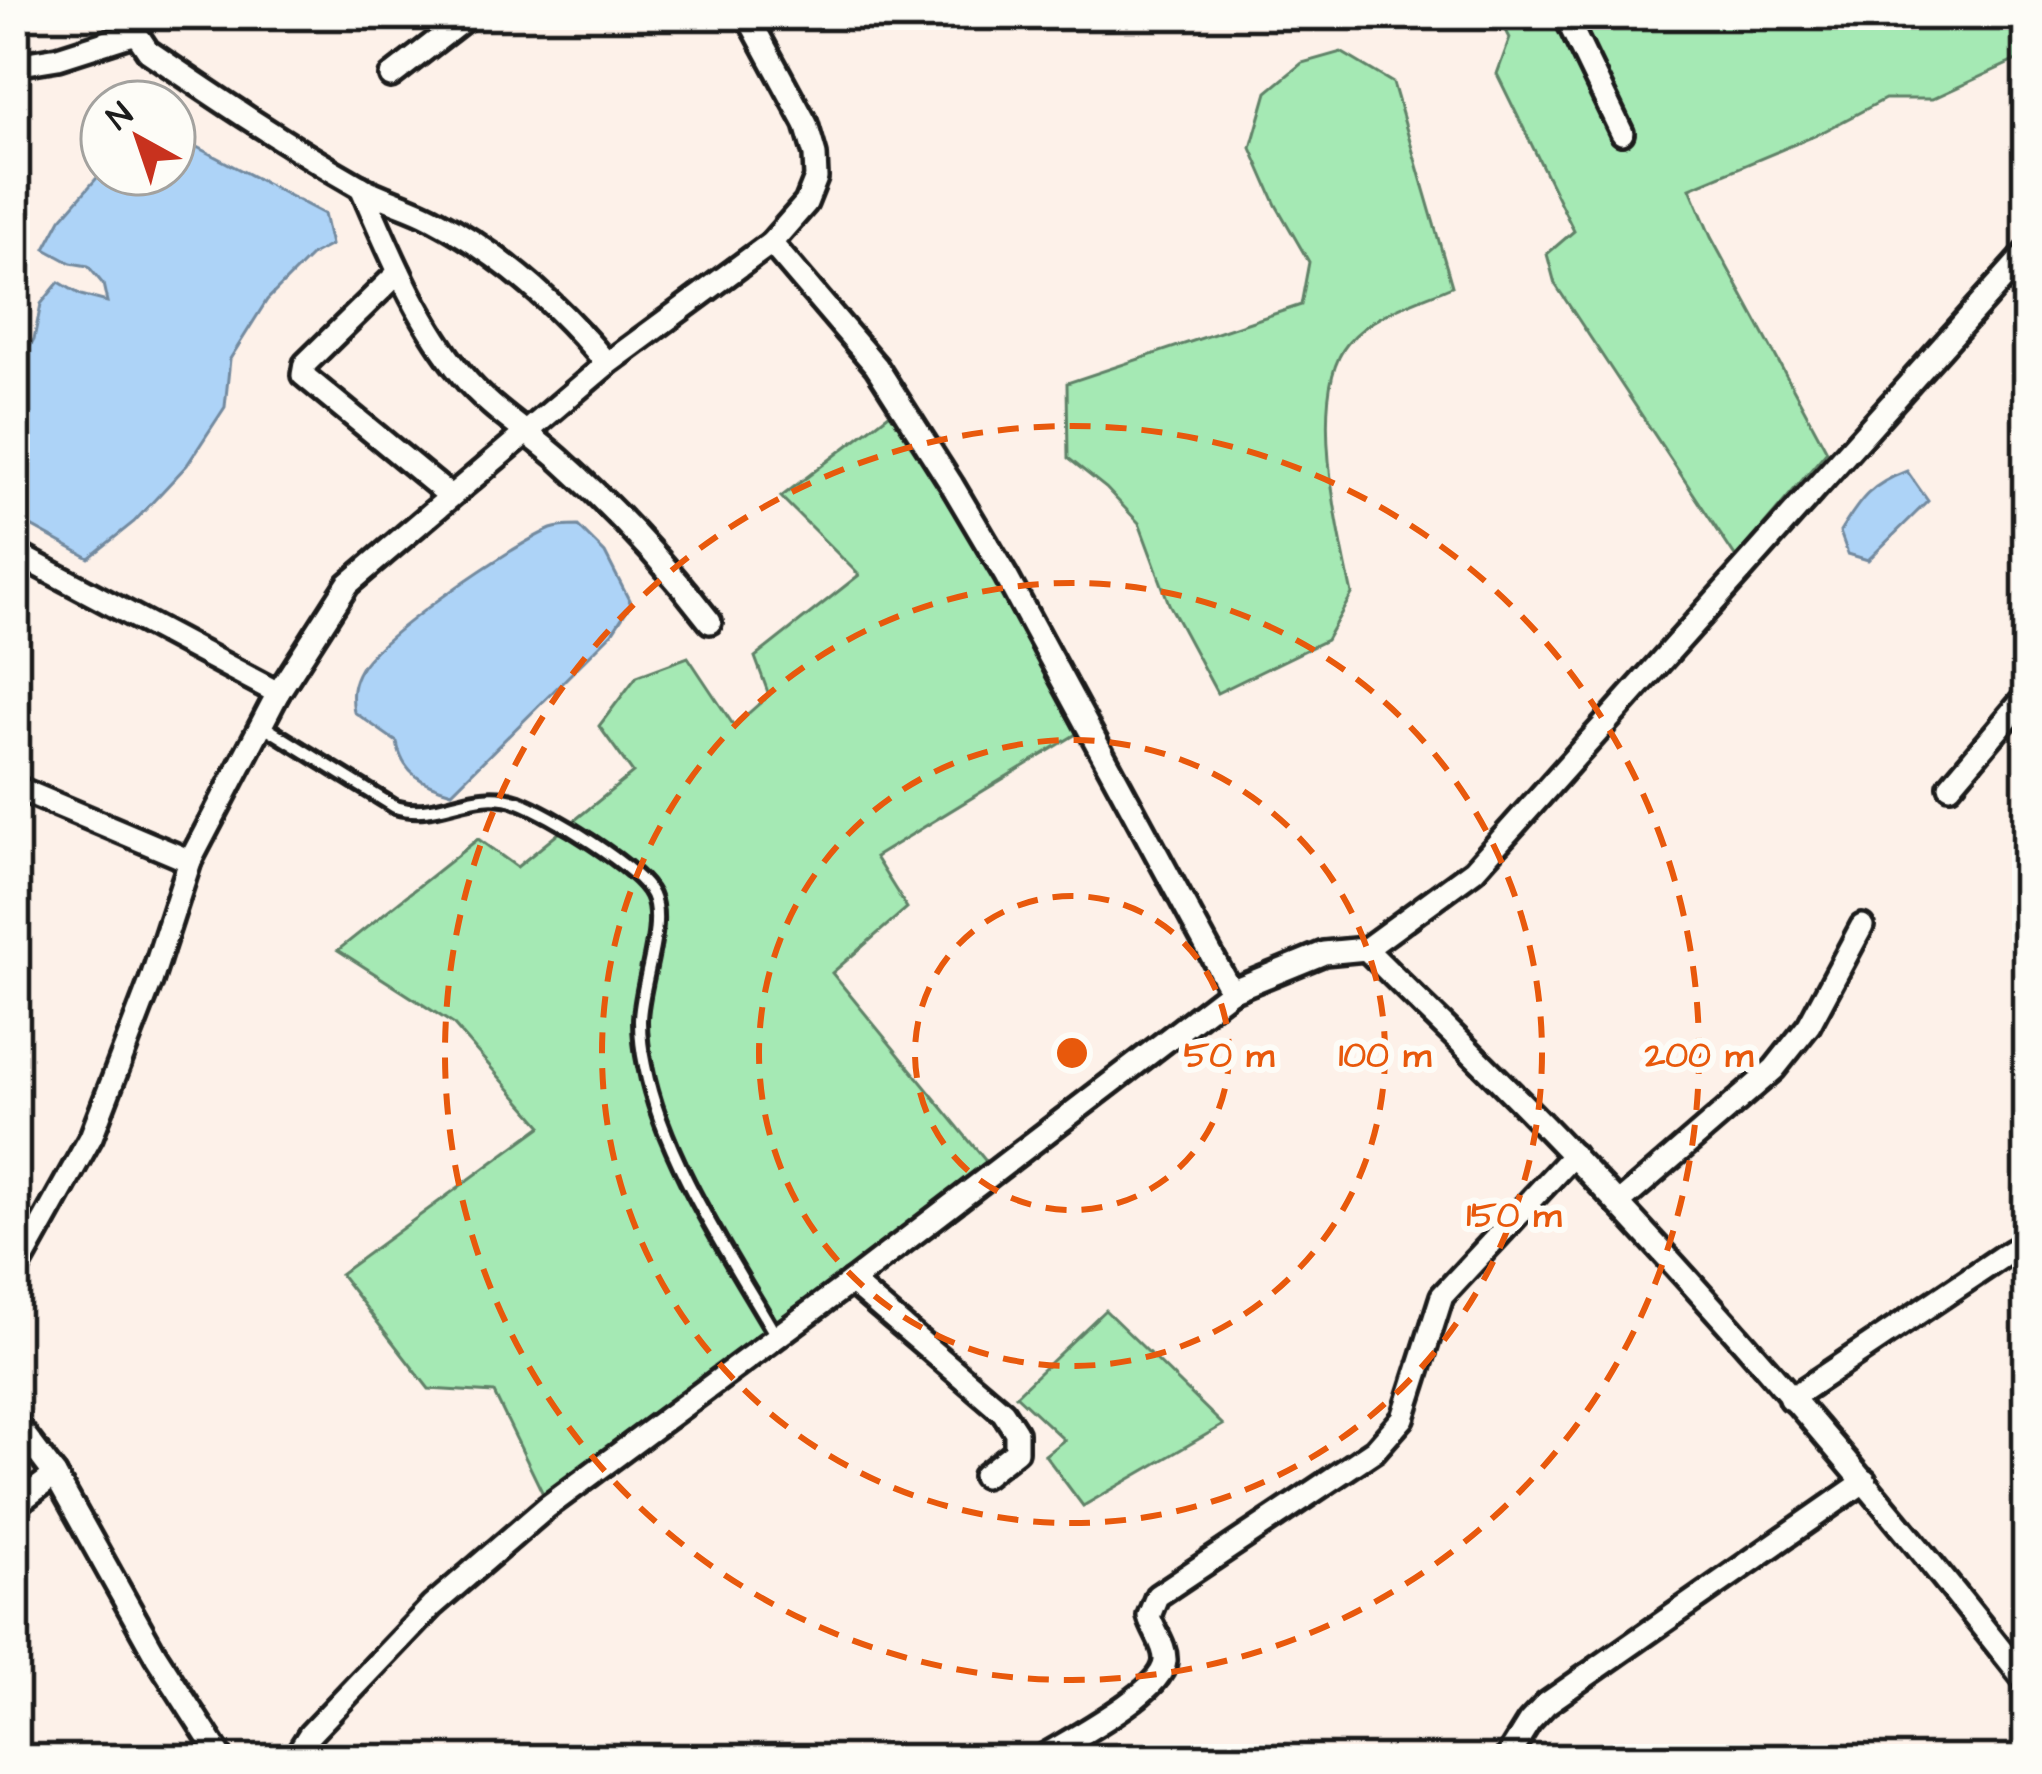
<svg xmlns="http://www.w3.org/2000/svg" width="2042" height="1774" font-family="'Architects Daughter',sans-serif">
	<style>
		.green { fill: #a5e9b4; stroke: #608268; stroke-width: 3 }
		.water { fill: #add3f7; stroke: #738a9f; stroke-width: 3 }
		.lines { fill: none; stroke-linecap: round; stroke-linejoin: round }
		.service-casing { stroke: #1c1c1c; stroke-width: 20 }
		.minor-casing { stroke: #1c1c1c; stroke-width: 30 }
		.service { stroke: #fdfcf7; stroke-width: 10 }
		.minor { stroke: #fdfcf7; stroke-width: 21 }
		.ring { fill: none; stroke: #e8590c; stroke-width: 6; stroke-dasharray: 21 15 }
		.centre { fill: #e8590c; stroke: #fdfcf7; stroke-width: 6 }
		.ring-label { font-size: 36px; text-anchor: middle; font-weight: bold; fill: #e8590c; stroke: #fdfcf7; stroke-width: 12; stroke-linejoin: round; paint-order: stroke }
	</style>
	<rect width="100%" height="100%" fill="#fdf1e9"/>
	<filter id="ink" filterUnits="userSpaceOnUse"><feTurbulence type="fractalNoise" baseFrequency=".00833" numOctaves="2"/><feDisplacementMap in="SourceGraphic" scale="24" xChannelSelector="R" yChannelSelector="G"/><feConvolveMatrix kernelMatrix="1 2 1 2 8 2 1 2 1" color-interpolation-filters="sRGB"/></filter>
	<g filter="url(#ink)">
		<g class="green">
			<polygon points="1498,15 2024,15 2027,55 1932,99 1885,99 1817,135 1690,188 1711,237 1827,451 1736,558 1555,284 1547,254 1574,231 1497,74 1510,38"/>
			<path d="M1341 52 1393 83 1452 286C1418 301 1373 313 1348 343 1306 392 1339 535 1352 594L1326 640 1217 693 1169 604 1139 523 1106 488 1068 458 1067 383 1301 305 1309 262 1276 205 1251 148 1267 92 1302 63Z"/>
			<polygon points="902,404 1086,728 875,857 907,908 832,973 989,1165 544,1496 494,1393 429,1389 340,1274 542,1126 453,1024 338,950 478,839 517,867 633,773 599,726 637,676 688,657 734,726 769,695 755,657 859,575 781,497"/>
			<polygon points="1105,1310 1223,1425 1083,1506 1045,1455 1064,1440 1016,1395"/>
		</g>
		<g class="water">
			<polygon points="174,135 324,214 331,245 312,255 267,300 230,359 225,407 187,465 134,522 89,558 15,517 15,372 34,339 41,304 59,282 81,295 107,302 103,284 88,266 71,263 45,249 61,219 102,172 174,174"/>
			<path d="M1907 471 1928 501 1868 560 1848 554 1840 532C1861 498 1870 485 1907 471Z"/>
			<path d="M578 526 605 553 631 604 612 633 452 792C423 784 402 774 397 742L354 712C351 695 352 683 361 668 381 635 513 545 551 529 559 526 569 526 578 526Z"/>
		</g>
		<g class="lines">
			<g class="service-casing">
				<path id="service" d="M262 725 395 807C441 821 471 785 519 802 548 813 639 867 652 895 666 926 640 986 640 1021 640 1035 642 1052 645 1066 662 1156 730 1257 776 1336"/>
			</g>
			<g class="minor-casing">
				<g id="minor">
					<path d="M139 15 136 33 148 51C217 98 285 144 357 185 381 199 408 205 432 218 501 254 558 304 607 364"/>
					<polyline points="1565,15 1622,133"/>
					<polyline points="2024,15 2027,22"/>
					<polyline points="15,65 58,58 136,33"/>
					<polyline points="391,76 470,15"/>
					<path d="M361 187C389 250 417 321 462 375 489 408 527 431 559 459 616 510 664 562 710 622"/>
					<polyline points="771,243 876,366 952,485 1006,576 1231,991"/>
					<polyline points="399,272 305,364 303,375 450,496"/>
					<polyline points="15,553 278,693"/>
					<polyline points="1950,786 2027,695"/>
					<polyline points="15,787 190,861"/>
					<path d="M1366 949C1435 1018 1506 1085 1573 1156 1733 1324 1884 1501 2027 1683"/>
					<polyline points="1618,1204 1774,1069 1809,1025 1862,926"/>
					<polyline points="15,1273 91,1137 151,981 190,861 278,693 348,584 607,364 771,243 806,203 816,178 815,155 806,124 747,15"/>
					<polyline points="851,1282 1003,1412 1016,1432 1016,1451 984,1476"/>
					<polyline points="1790,1399 2003,1256 2013,1250 2027,1254"/>
					<polyline points="15,1422 55,1475 156,1656 222,1759"/>
					<polyline points="15,1505 55,1475"/>
					<polyline points="294,1759 310,1734 432,1606 547,1507 851,1282 1231,991 1324,953 1366,949 1474,870 2027,252"/>
					<path d="M1039 1759C1066 1742 1163 1692 1165 1661 1166 1645 1153 1631 1149 1616L1157 1596 1375 1450 1403 1418 1442 1296 1573 1155"/>
					<polyline points="1506,1759 1529,1722 1546,1704 1865,1481"/>
				</g>
			</g>
			<use href="#service" class="service"/>
			<use href="#minor" class="minor"/>
		</g>
	</g>
	<g class="ring">
		<circle cx="1072" cy="1053" r="157"/>
		<circle cx="1072" cy="1053" r="313"/>
		<circle cx="1072" cy="1053" r="470"/>
		<circle cx="1072" cy="1053" r="627"/>
	</g>
	<circle cx="1072" cy="1053" r="18" class="centre"/>
	<g class="ring-label">
		<text x="1229" y="1066">50 m</text>
		<text x="1385" y="1066">100 m</text>
		<text x="1699" y="1066">200 m</text>
		<text x="1514" y="1226">150 m</text>
	</g>
	<rect width="2042" height="1774" fill="none" stroke="#fdfcf7" stroke-width="60"/>
	<rect x="30" y="30" width="1982" height="1714" fill="none" stroke="#1c1c1c" stroke-width="4.5" filter="url(#ink)"/>
	<g transform="translate(138 138) rotate(320)"><circle r="57" fill="#fdfcf7" stroke="#a3a29f" stroke-width="3"/>
	<path d="M0-9L21 45L0 30L-21 45Z" fill="#c8321e"/>
	<text y="-18" font-size="33" font-weight="bold" text-anchor="middle" fill="#1c1c1c">N</text>
	</g>
</svg>
